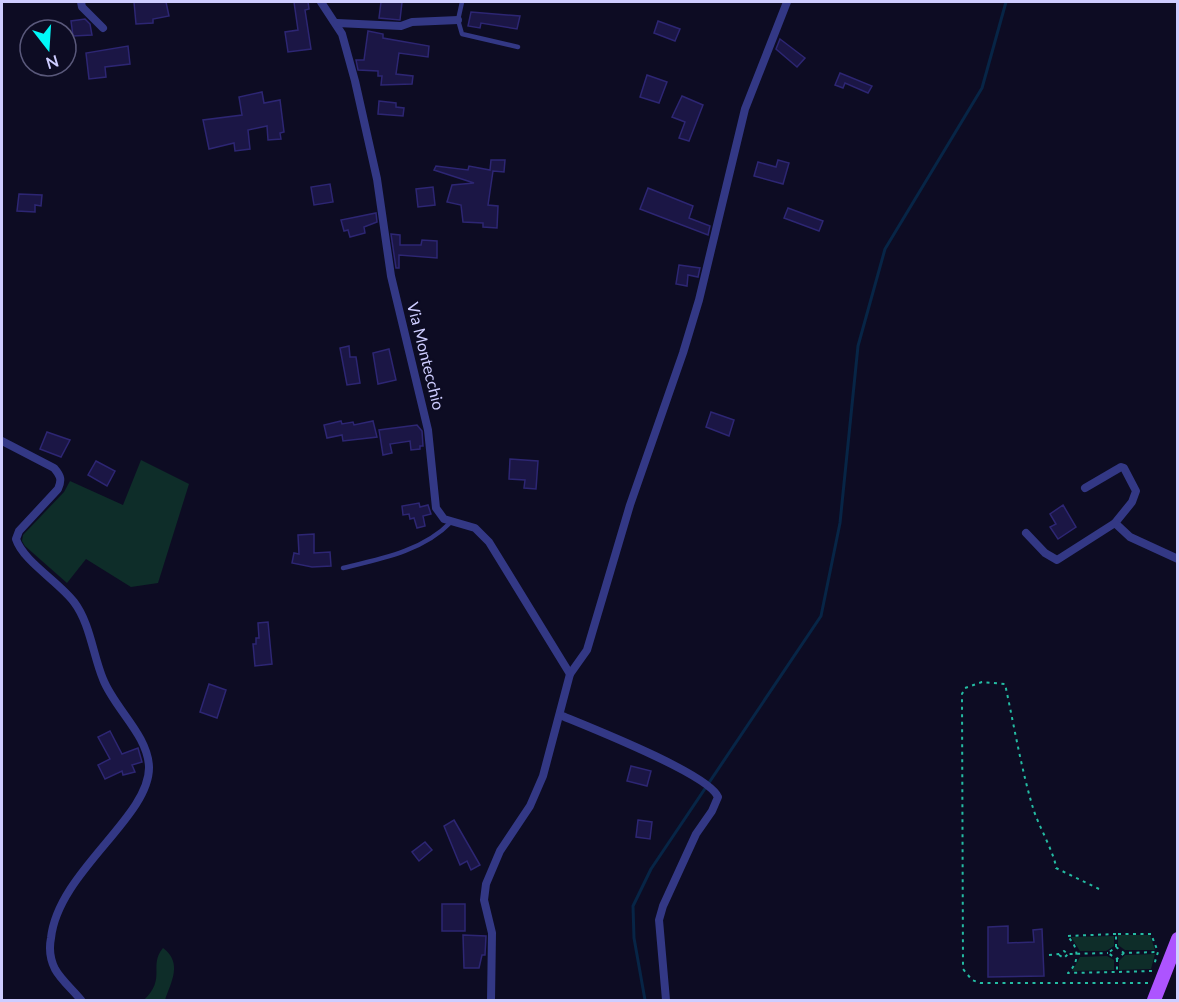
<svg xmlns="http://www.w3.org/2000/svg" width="1179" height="1002" font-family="Lato,sans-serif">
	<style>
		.green { fill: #0e2d29 }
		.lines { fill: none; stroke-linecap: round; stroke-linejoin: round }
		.stream { stroke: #072546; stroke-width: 3 }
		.building { fill: #1b1645; stroke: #2d2673; stroke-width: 1.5 }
		.path { stroke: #24bca3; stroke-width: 2; stroke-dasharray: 3 4.5; stroke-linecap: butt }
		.service { stroke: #333885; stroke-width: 4.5 }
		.minor { stroke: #333885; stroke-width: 8 }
		.primary { stroke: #ad54ff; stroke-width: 14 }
		.labels { text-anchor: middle; stroke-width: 4.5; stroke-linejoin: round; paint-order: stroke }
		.street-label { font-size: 16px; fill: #cecdff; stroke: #0d0c23 }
	</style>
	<rect width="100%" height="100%" fill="#0d0c23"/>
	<g class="green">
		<polygon points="141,460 189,484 158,583 131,587 86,559 67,583 25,546 22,541 23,535 64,492 70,481 123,505"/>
		<polygon points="1118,935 1150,935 1155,950 1125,950 1118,945"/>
		<polygon points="1114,936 1114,946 1106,951 1080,951 1071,937"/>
		<path d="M163 948C183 963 171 982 165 1000H144C167 978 148 966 163 948Z"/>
		<polygon points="1155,954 1151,969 1119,970 1119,961 1125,955"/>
		<polygon points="1107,956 1114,960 1114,970 1072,971 1080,957"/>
	</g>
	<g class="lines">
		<polyline class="stream" points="645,1000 634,938 633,906 651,869 821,616 840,523 858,346 885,249 982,88 1006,2"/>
	</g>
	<g class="building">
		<polygon points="134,2 166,2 169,16 153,19 153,23 136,24"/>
		<polygon points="294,2 308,2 309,9 305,10 311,49 288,52 285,32 298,30"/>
		<polygon points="381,2 402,2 400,20 379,18"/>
		<polygon points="471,12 520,16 517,29 481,23 480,28 468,26"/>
		<polygon points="85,19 90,24 92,35 73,36 71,21"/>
		<polygon points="658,21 680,29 675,41 654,33"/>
		<polygon points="368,31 383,34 383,38 429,46 428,57 399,53 396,74 413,76 412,84 381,85 382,76 378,76 378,71 358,70 356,60 364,60"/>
		<polygon points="780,39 805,58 797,67 776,49"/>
		<polygon points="128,46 130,64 105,67 106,77 89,79 86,53"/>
		<polygon points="840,73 872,86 868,93 845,83 843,88 835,85"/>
		<polygon points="647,75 667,82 659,103 640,97"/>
		<polygon points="262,92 264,103 280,100 284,132 280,133 281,139 268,140 267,126 248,130 250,149 235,151 234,143 209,149 203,120 242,115 239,97"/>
		<polygon points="682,96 703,105 689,141 679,138 685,122 672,117"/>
		<polygon points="379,101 396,103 396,107 404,108 403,116 378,114"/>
		<polygon points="491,160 505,160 504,172 493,171 488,205 498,206 497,228 483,227 483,223 463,222 461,205 447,202 452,185 474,183 434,170 436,166 468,170 469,166 490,170"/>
		<polygon points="778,160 789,163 783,184 754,176 758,162 776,167"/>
		<polygon points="330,184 333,202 314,205 311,187"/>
		<polygon points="433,187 435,205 418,207 416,189"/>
		<polygon points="648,188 693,206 689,218 710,226 708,235 640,209"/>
		<polygon points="19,194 42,195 41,206 35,205 35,212 17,211"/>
		<polygon points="788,208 823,221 819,231 784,218"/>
		<polygon points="376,213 377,222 364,227 365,233 350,237 348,230 344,231 341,220"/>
		<polygon points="391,234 400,235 400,245 421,245 422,240 437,241 437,258 399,255 399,268 396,268"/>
		<polygon points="679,265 700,268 698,277 688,275 687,286 676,284"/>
		<polygon points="349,346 350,357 356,357 360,383 347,385 340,348"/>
		<polygon points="389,349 396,380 378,384 373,353"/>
		<polygon points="711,412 734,420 729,436 706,427"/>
		<polygon points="341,421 342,424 353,422 354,425 373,421 377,437 343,441 342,435 327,438 324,425"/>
		<polygon points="417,425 422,431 423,446 420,446 420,449 411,450 410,441 390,444 392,453 383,455 379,430"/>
		<polygon points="47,432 70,440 61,457 40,449"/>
		<polygon points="510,459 538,461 536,489 524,488 525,480 509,479"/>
		<polygon points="96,461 115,471 107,486 88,475"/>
		<polygon points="419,503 420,507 428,505 431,514 423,516 425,526 417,528 414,518 410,519 409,514 403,515 402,506"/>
		<polygon points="1063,505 1076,527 1058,539 1050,527 1056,524 1050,514"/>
		<polygon points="314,534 314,553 330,552 331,566 312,567 292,563 294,553 299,554 298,535"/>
		<polygon points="268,622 272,664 255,666 253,644 256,644 256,638 259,638 258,623"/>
		<polygon points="209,684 226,690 217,718 200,712"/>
		<polygon points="110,731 122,754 138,748 142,762 132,765 135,772 123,775 122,771 105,779 98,765 110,759 98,737"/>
		<polygon points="631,766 651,771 647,786 627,781"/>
		<polygon points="454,820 480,865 471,870 467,861 460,865 444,826"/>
		<polygon points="638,820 652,822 650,839 636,837"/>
		<polygon points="425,842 432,850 419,861 412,852"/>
		<rect x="442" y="904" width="23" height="27"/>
		<polygon points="1008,926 1008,943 1034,942 1033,930 1042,929 1044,976 988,977 988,927"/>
		<polygon points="463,935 486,936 485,955 482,955 479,968 464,968"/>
	</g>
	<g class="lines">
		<g class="path">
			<path d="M1099 889 1056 868C1055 854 1038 825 1033 808 1021 768 1014 725 1005 684L982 682 965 688 962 694 963 969 972 980 980 983H1148"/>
			<path d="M1116 934 1067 936C1079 947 1080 962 1068 973L1117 972"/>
			<polyline points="1116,947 1116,934 1151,934 1158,952 1154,965"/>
			<polyline points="1124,953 1117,959 1108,953 1116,947 1124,953 1158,952"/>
			<polyline points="1049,955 1059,954 1064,951 1068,954 1108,953"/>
			<polyline points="1059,955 1064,958 1068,954"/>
			<polyline points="1117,959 1117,972 1152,971"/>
		</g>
		<g class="service">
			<polyline points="462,2 458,20 462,34 518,47"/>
			<path d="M343 568C381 559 423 551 451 522"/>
		</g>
		<g class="minor">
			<polyline points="81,2 82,7 103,28"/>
			<polyline points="321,2 342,34 355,81 377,179 391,276 428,430 436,508 444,519 475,528 489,542 570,674 543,776 530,806 500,851 486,884 484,900 492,933 491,1000"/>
			<polyline points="337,23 401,26 412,22 458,20"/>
			<path d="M2 441 54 468C61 476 62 480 58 489L19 531 16 539C23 561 59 582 74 602 90 623 93 655 103 679 114 708 148 735 149 767 150 817 58 872 51 938 49 948 50 959 55 969 61 980 73 990 81 1000"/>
			<polyline points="1085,488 1121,467 1124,468 1136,491 1132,502 1115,523"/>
			<polyline points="1026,533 1045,553 1057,560 1115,523 1130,537 1178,559"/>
			<polyline points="570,674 587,650 630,505 683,353 699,300 745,109 787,2"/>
			<path d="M560 715C589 727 709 774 718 797L712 811 696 834 663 906 659 920 666 1000"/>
		</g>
		<polyline class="primary" points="1154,1000 1178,939"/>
	</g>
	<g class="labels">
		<g class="street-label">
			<text transform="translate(426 356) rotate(76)" y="6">Via Montecchio</text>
		</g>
	</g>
	<rect width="1179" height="1002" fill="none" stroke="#cecdff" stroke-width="6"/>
	<g transform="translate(48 48) rotate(163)"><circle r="28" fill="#0d0c23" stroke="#5a597b" stroke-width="1.5"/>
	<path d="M0-4.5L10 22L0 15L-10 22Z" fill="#00f8f7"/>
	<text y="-9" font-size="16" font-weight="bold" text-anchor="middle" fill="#cecdff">N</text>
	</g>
</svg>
